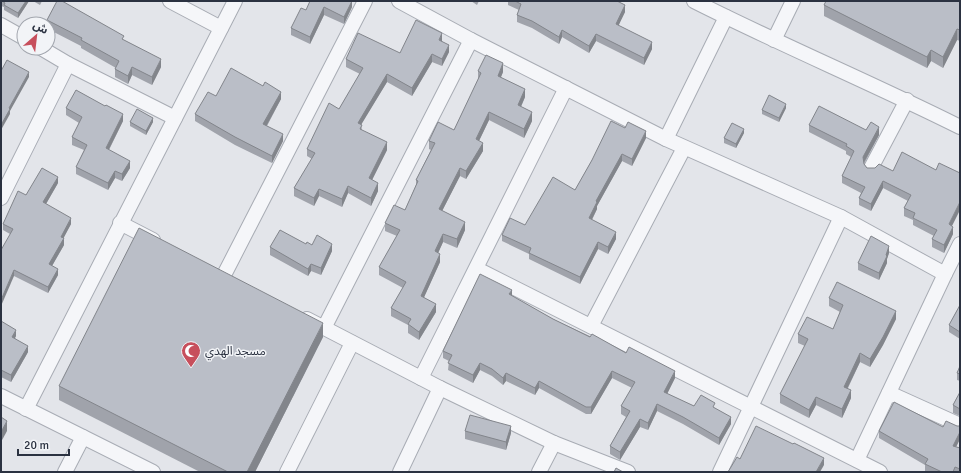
<svg xmlns="http://www.w3.org/2000/svg" width="961" height="473" font-family="Signika,'Noto Sans Arabic',sans-serif">
	<style>
		.lines { fill: none; stroke-linecap: round; stroke-linejoin: round }
		.minor-casing { stroke: #a8acb4; stroke-width: 16 }
		.minor { stroke: #f5f6f9; stroke-width: 14 }
		.wall { fill: #a0a3ab }
		.shaded-wall { fill: #82858b }
		.building { fill: #babec7; stroke: #82858b }
		.labels { text-anchor: middle; stroke-width: 3; stroke-linejoin: round; paint-order: stroke }
		.poi-label { font-size: 12px; fill: #2b3241; stroke: #f2f4f7; text-anchor: start }
	</style>
	<rect width="100%" height="100%" fill="#e3e5ea"/>
	<g class="lines">
		<g class="minor-casing">
			<g id="minor">
				<polyline points="170,1 221,28"/>
				<polyline points="399,1 471,40 666,139 841,217 945,274"/>
				<path d="M694 1C781 45 872 83 960 127"/>
				<polyline points="1,25 24,38"/>
				<polyline points="774,40 793,1"/>
				<polyline points="41,48 68,64 175,118"/>
				<polyline points="666,139 726,17"/>
				<polyline points="871,168 907,100"/>
				<polyline points="1,198 68,64"/>
				<polyline points="120,223 153,240"/>
				<polyline points="477,269 880,472"/>
				<polyline points="224,275 365,1"/>
				<polyline points="307,319 440,388 554,443 628,472"/>
				<polyline points="591,326 684,148"/>
				<polyline points="324,328 471,40"/>
				<polyline points="421,378 566,88"/>
				<polyline points="889,393 960,425"/>
				<polyline points="1,396 153,472"/>
				<polyline points="26,409 235,1"/>
				<polyline points="857,460 945,274 960,244"/>
				<polyline points="65,472 83,437"/>
				<polyline points="287,472 352,343"/>
				<polyline points="400,472 440,388"/>
				<polyline points="539,472 554,443"/>
				<polyline points="720,472 841,217"/>
			</g>
		</g>
		<use href="#minor" class="minor"/>
	</g>
	<g class="wall">
		<polygon points="1,1 29,1 18,18 4,10 4,7 1,6"/>
		<polygon points="33,1 42,1 40,5"/>
		<polygon points="352,1 352,7 344,24 324,15 310,44 291,35 291,28 306,10"/>
		<polygon points="471,1 479,1 477,5"/>
		<polygon points="508,1 617,1 625,12 618,25 652,49 644,65 596,41 589,53 562,37 559,44 532,28 517,22 517,15 519,10 508,5"/>
		<polygon points="960,1 960,41 957,40 943,68 931,61 927,68 824,16 824,5"/>
		<polygon points="47,20 124,40 161,67 152,85 132,75 128,84 115,77 115,69 116,68 81,48 81,46 48,29"/>
		<polygon points="442,41 449,52 442,66 432,62 412,96 387,82 361,124 362,130 387,150 372,180 378,191 371,206 348,193 342,207 319,196 314,206 294,196 294,188 312,159 307,156 307,149 339,109 360,74 346,67 346,59 400,53"/>
		<polygon points="478,71 503,72 501,77 525,97 521,107 532,121 524,138 489,120 479,141 483,151 466,179 460,176 442,211 465,230 457,248 443,242 438,253 440,262 424,297 436,312 419,340 408,333 408,325 391,316 391,308 403,288 379,275 379,267 397,236 385,231 385,223 405,210 416,185 416,180 431,150 429,149 429,141 454,130 478,80"/>
		<polygon points="216,96 281,99 267,126 283,141 272,163 235,145 195,121 195,114"/>
		<polygon points="66,108 123,121 109,150 130,168 122,181 115,178 108,190 76,174 76,167 84,150 72,145 72,137 79,123 66,115"/>
		<polygon points="786,108 779,122 762,114 762,110"/>
		<polygon points="130,122 153,122 146,135 130,126"/>
		<polygon points="809,125 866,130 879,135 864,164 867,168 875,168 952,226 953,234 944,253 932,247 932,239 934,236 913,225 913,220 904,216 904,208 908,201 883,188 871,211 859,205 859,198 861,193 842,183 842,176 851,157 846,154 846,151 809,132"/>
		<polygon points="744,133 736,148 724,143 724,138"/>
		<polygon points="646,138 632,166 622,161 597,206 597,209 592,220 616,239 608,254 598,249 580,284 529,259 529,254 502,241 502,235 525,225 575,190 592,160"/>
		<polygon points="58,183 46,204 71,224 63,238 64,245 52,266 58,275 48,293 14,276 10,234 3,230 3,224 26,195"/>
		<polygon points="306,244 312,245 332,251 321,275 311,271 308,276 270,255 270,247"/>
		<polygon points="889,253 887,259 887,263 879,280 858,270 858,263"/>
		<polygon points="512,296 553,319 626,353 675,378 667,394 694,406 715,408 731,424 719,445 683,424 657,411 648,430 640,427 620,460 610,454 610,446 626,417 621,414 621,406 632,388 612,378 591,414 586,414 539,388 535,395 506,381 503,385 492,376 480,370 473,383 448,370 449,361 443,358 443,351"/>
		<polygon points="829,298 896,319 883,345 870,367 860,362 848,388 851,398 842,418 816,405 809,418 780,403 780,394 805,346 798,343 798,334 833,329 840,312 829,306"/>
		<polygon points="960,305 960,339 949,332 949,325"/>
		<polygon points="1,321 16,336 15,338 28,352 11,382 1,377"/>
		<polygon points="323,337 255,472 200,472 59,400 59,386"/>
		<polygon points="960,366 960,381 957,380 957,373"/>
		<polygon points="960,392 960,416 953,413 953,405"/>
		<polygon points="960,426 960,439 956,447 960,448 960,472 927,472 925,471 925,465 879,438 879,431"/>
		<polygon points="465,431 511,433 506,450 465,439"/>
	</g>
	<g class="shaded-wall">
		<polygon points="26,1 29,1 18,18 18,13"/>
		<polygon points="352,1 352,7 344,24 344,17"/>
		<polygon points="625,5 625,12 616,31 616,24"/>
		<polygon points="324,7 324,15 310,44 310,37"/>
		<polygon points="957,29 957,40 943,68 943,57"/>
		<polygon points="562,30 562,37 559,44 559,37"/>
		<polygon points="442,33 442,41 439,48 439,40"/>
		<polygon points="596,34 596,41 589,53 589,46"/>
		<polygon points="652,42 652,49 644,65 644,58"/>
		<polygon points="449,45 449,52 442,66 442,59"/>
		<polygon points="931,50 931,61 927,68 927,57"/>
		<polygon points="432,54 432,62 412,96 412,88"/>
		<polygon points="161,59 161,67 152,85 152,77"/>
		<polygon points="503,63 503,72 498,84 498,76"/>
		<polygon points="132,67 132,75 128,84 128,76"/>
		<polygon points="29,72 29,77 10,111 10,114 1,130 1,125 9,108"/>
		<polygon points="387,74 387,82 358,130 358,123"/>
		<polygon points="525,89 525,97 518,113 518,105"/>
		<polygon points="281,92 281,99 263,132 263,124"/>
		<polygon points="786,104 786,108 779,122 779,118"/>
		<polygon points="489,112 489,120 476,147 476,139"/>
		<polygon points="532,112 532,121 524,138 524,129"/>
		<polygon points="123,114 123,121 106,155 106,148"/>
		<polygon points="153,118 153,122 146,135 146,131"/>
		<polygon points="879,127 879,135 863,164 863,157"/>
		<polygon points="744,129 744,133 736,148 736,144"/>
		<polygon points="646,131 646,138 632,166 632,159"/>
		<polygon points="283,134 283,141 272,163 272,156"/>
		<polygon points="387,142 387,150 369,186 369,178"/>
		<polygon points="483,143 483,151 466,179 466,171"/>
		<polygon points="622,154 622,161 597,206 597,209 589,225 589,218 596,201"/>
		<polygon points="130,161 130,168 122,181 122,174"/>
		<polygon points="460,168 460,176 439,217 439,209"/>
		<polygon points="115,171 115,178 108,190 108,183"/>
		<polygon points="58,177 58,183 43,209 43,202"/>
		<polygon points="883,181 883,188 871,211 871,204"/>
		<polygon points="378,183 378,191 371,206 371,198"/>
		<polygon points="348,186 348,193 342,207 342,199"/>
		<polygon points="319,189 319,196 314,206 314,198"/>
		<polygon points="960,202 960,210 949,232 949,224"/>
		<polygon points="71,218 71,224 61,243 61,237"/>
		<polygon points="465,222 465,230 457,248 457,239"/>
		<polygon points="953,227 953,234 944,253 944,245"/>
		<polygon points="616,232 616,239 608,254 608,247"/>
		<polygon points="443,234 443,242 435,260 435,251"/>
		<polygon points="64,238 64,245 49,271 49,264"/>
		<polygon points="598,242 598,249 580,284 580,277"/>
		<polygon points="332,244 332,251 321,275 321,268"/>
		<polygon points="889,246 889,253 887,259 887,263 879,280 879,273"/>
		<polygon points="440,254 440,262 421,304 421,296"/>
		<polygon points="311,264 311,271 308,276 308,269"/>
		<polygon points="58,269 58,275 48,293 48,287"/>
		<polygon points="14,270 14,276 1,306 1,300"/>
		<polygon points="512,290 512,297 509,294"/>
		<polygon points="436,304 436,312 419,340 419,332"/>
		<polygon points="896,311 896,319 883,345 870,367 870,359"/>
		<polygon points="323,323 323,337 255,472 247,472"/>
		<polygon points="16,330 16,336 12,343 12,337"/>
		<polygon points="28,346 28,352 11,382 11,375"/>
		<polygon points="860,353 860,362 844,395 844,387"/>
		<polygon points="480,363 480,370 473,383 473,375"/>
		<polygon points="612,371 612,378 591,414 591,407"/>
		<polygon points="675,371 675,378 664,400 664,392"/>
		<polygon points="506,373 506,381 503,385 503,378"/>
		<polygon points="539,381 539,388 535,395 535,388"/>
		<polygon points="851,390 851,398 842,418 842,409"/>
		<polygon points="816,397 816,405 809,418 809,410"/>
		<polygon points="657,404 657,411 648,430 648,423"/>
		<polygon points="731,417 731,424 719,445 719,438"/>
		<polygon points="640,419 640,427 620,460 620,452"/>
		<polygon points="7,421 7,431 1,442 1,432"/>
		<polygon points="511,426 511,433 506,450 506,442"/>
		<polygon points="960,432 960,439 953,453 953,446"/>
		<polygon points="824,458 824,465 820,472 816,472"/>
	</g>
	<g class="building">
		<polygon points="2,1 26,1 18,13 4,5 5,3"/>
		<polygon points="57,1 62,1 124,36 122,39 161,59 152,77 132,67 128,76 115,69 119,61 81,40 82,38 47,20"/>
		<polygon points="310,1 352,1 344,17 324,7 310,37 291,28 301,8 306,10"/>
		<polygon points="515,1 617,1 625,5 616,24 652,42 644,58 596,34 589,46 562,30 559,37 532,21 517,15 521,4"/>
		<polygon points="826,1 960,1 960,30 957,29 943,57 931,50 927,57 824,5"/>
		<polygon points="416,20 442,33 439,40 449,45 442,59 432,54 412,88 387,74 358,123 362,125 360,129 387,142 369,178 378,183 371,198 348,186 342,199 319,189 314,198 294,188 315,153 307,149 329,103 339,109 363,68 346,59 358,33 400,53"/>
		<polygon points="486,55 503,63 498,76 525,89 518,105 532,112 524,129 489,112 476,139 483,143 466,171 460,168 439,209 465,222 457,239 443,234 435,251 440,254 421,296 436,304 419,332 408,324 411,319 391,308 406,282 379,267 400,230 385,223 394,205 405,210 418,181 416,180 435,143 429,141 438,122 454,130 481,73 478,71"/>
		<polygon points="7,60 29,72 9,108 10,109 1,125 1,71"/>
		<polygon points="231,68 263,86 265,82 281,92 263,124 283,134 272,156 235,137 195,114 208,92 216,96"/>
		<polygon points="76,90 105,106 106,105 123,114 106,148 130,161 122,174 115,171 108,183 76,167 87,145 72,137 82,117 66,108"/>
		<polygon points="769,95 786,104 779,118 762,110"/>
		<polygon points="819,106 866,130 871,122 879,127 863,157 864,164 867,168 875,168 879,164 893,171 902,152 936,170 939,163 960,173 960,202 949,224 953,227 944,245 932,239 937,230 913,218 915,213 904,208 911,195 883,181 871,204 859,198 865,187 842,176 854,151 846,146 847,144 809,125"/>
		<polygon points="137,109 153,118 146,131 130,122"/>
		<polygon points="611,121 625,128 628,122 646,131 632,159 622,154 596,201 597,202 589,218 616,232 608,247 598,242 580,277 529,253 531,248 502,235 510,218 525,225 553,177 575,190 592,160"/>
		<polygon points="732,123 744,129 736,144 724,138"/>
		<polygon points="42,168 58,177 43,202 71,218 61,237 64,238 49,264 58,269 48,287 14,270 1,300 1,250 13,229 3,224 18,191 26,195"/>
		<polygon points="139,228 323,323 247,472 228,472 59,386"/>
		<polygon points="280,230 306,244 307,242 312,245 317,235 332,244 321,268 311,264 308,269 270,247"/>
		<polygon points="871,236 889,246 886,255 887,256 879,273 858,263"/>
		<polygon points="480,274 512,290 509,294 553,319 590,337 592,334 626,353 629,347 675,371 664,392 694,406 701,395 715,403 713,407 731,417 719,438 683,417 657,404 648,423 640,419 620,452 610,446 630,411 621,406 635,382 612,371 591,407 586,407 539,381 535,388 506,373 503,378 492,369 480,363 473,375 448,363 452,355 443,351"/>
		<polygon points="837,282 896,311 883,337 870,359 860,353 844,387 851,390 842,409 816,397 809,410 780,394 808,339 798,334 807,317 833,329 843,305 829,298"/>
		<polygon points="960,305 960,332 949,325"/>
		<polygon points="1,321 16,330 12,337 28,346 11,375 1,370"/>
		<polygon points="960,366 960,374 957,373"/>
		<polygon points="960,392 960,409 953,405"/>
		<polygon points="894,402 943,427 946,421 957,426 960,426 960,432 953,446 960,448 960,469 955,467 953,472 942,472 925,464 928,459 879,431"/>
		<polygon points="470,415 511,426 506,442 465,431"/>
		<polygon points="1,417 7,421 1,432"/>
		<polygon points="756,426 793,444 794,443 824,458 816,472 728,472 737,457 740,459"/>
		<polygon points="616,468 623,472 614,472"/>
	</g>
	<defs>
		<g id="mosque-pin" transform="scale(1)"><path d="M0 17L-7.5 6A9.5 9.5 0 1 1 7.5 6Z" fill="#c74f5c" stroke="#f2f4f7"/><path d="M3.5-4.9A6 6 0 1 0 3.5 4.9A5 5 0 1 1 3.5-4.9Z" fill="#fff"/></g>
	</defs>
	<g fill-rule="evenodd">
		<use href="#mosque-pin" x="191" y="351"/>
	</g>
	<g class="labels">
		<g class="poi-label">
			<text x="205" y="355">مسجد الهدي</text>
		</g>
	</g>
	<rect width="961" height="473" fill="none" stroke="#2b3241" stroke-width="4"/>
	<g transform="translate(36 36) rotate(28)"><circle r="19" fill="#f2f4f7" stroke="#a2a6ae"/>
	<path d="M0-3L7 15L0 10L-7 15Z" fill="#c74f5c"/>
	<text y="-6" font-size="11" font-weight="bold" text-anchor="middle" fill="#2b3241">ش</text>
	</g>
	<path d="M18 449v6h51v-6" fill="none" stroke="#2b3241" stroke-width="2"/>
	<text x="24" y="449" font-size="12" fill="#2b3241" stroke="#f2f4f7" stroke-width="3" paint-order="stroke">20 m</text>
</svg>
